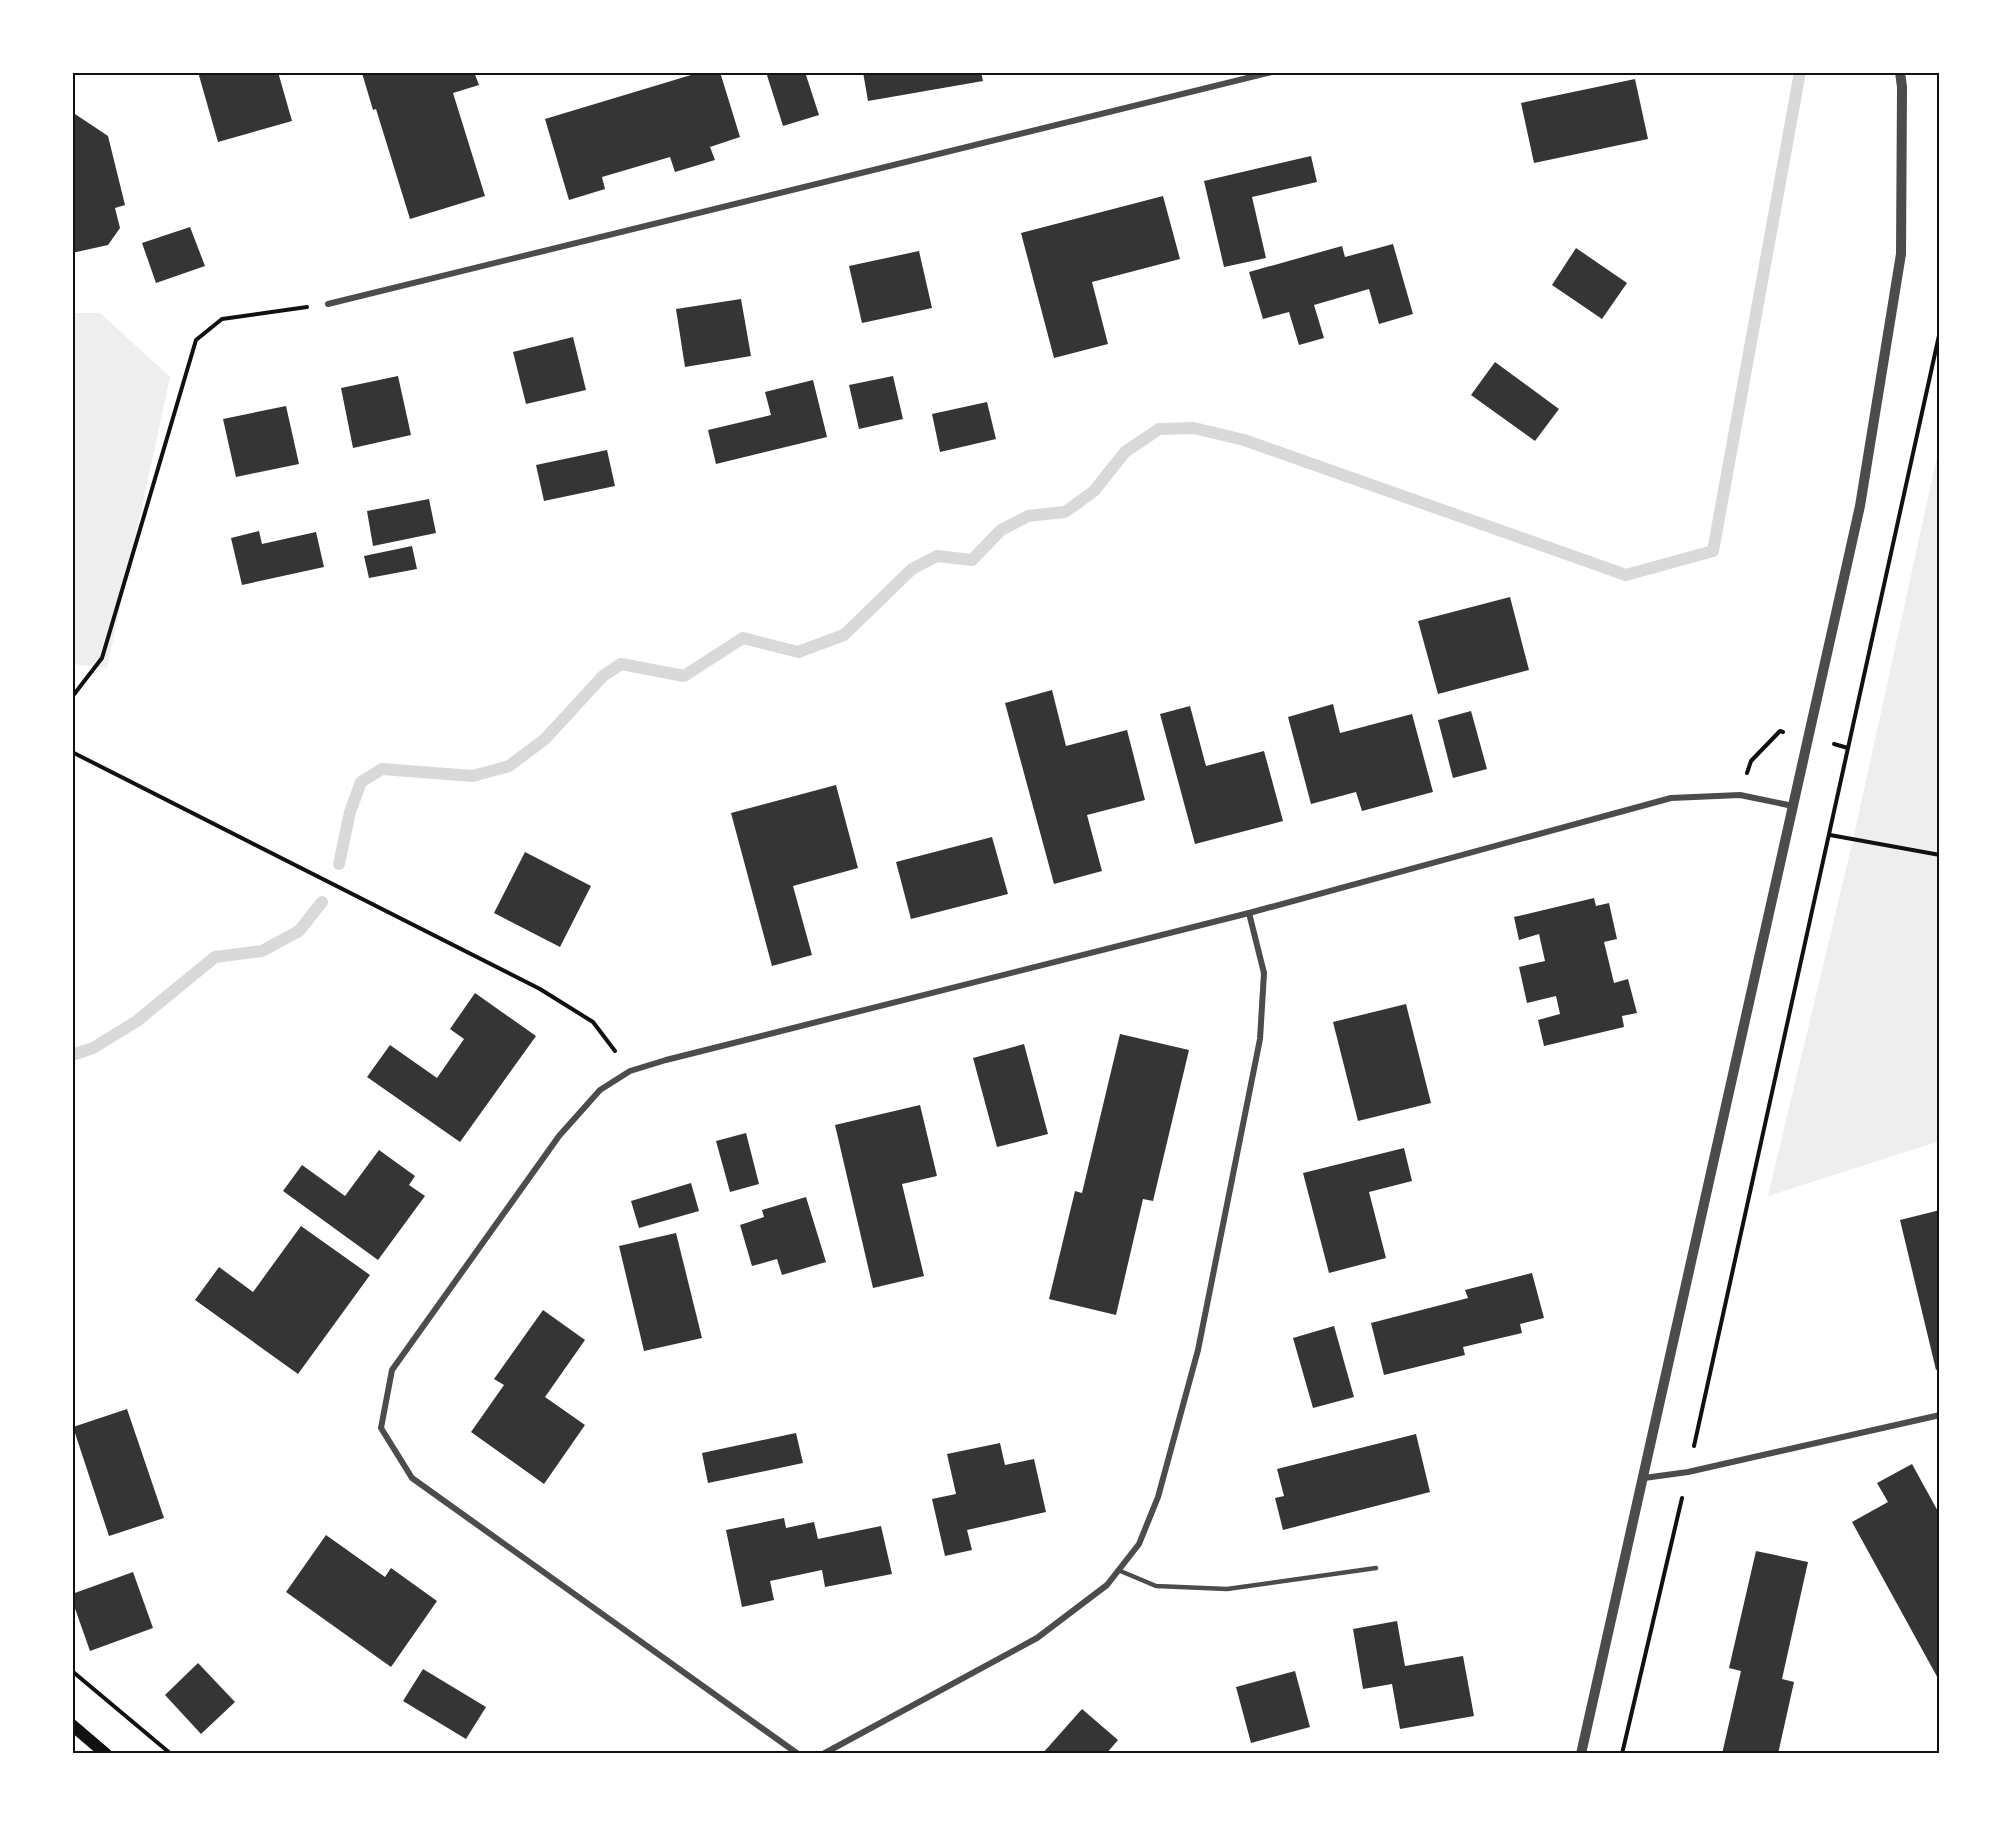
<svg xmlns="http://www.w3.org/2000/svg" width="2012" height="1826" font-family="'Fira Sans Condensed',sans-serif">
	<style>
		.green { fill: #eee }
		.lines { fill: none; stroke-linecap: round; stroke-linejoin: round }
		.stream { stroke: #d9d9d9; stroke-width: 12 }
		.building { fill: #353535 }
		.path { stroke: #111; stroke-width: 4 }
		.service { stroke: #4c4c4c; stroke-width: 4.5 }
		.minor { stroke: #4c4c4c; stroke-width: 6 }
		.tertiary { stroke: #4c4c4c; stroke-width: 10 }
		.secondary { stroke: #111; stroke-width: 12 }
		.neatline { fill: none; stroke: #111; stroke-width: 2 }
	</style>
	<rect width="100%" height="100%" fill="#fff"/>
	<g class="green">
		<polygon points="72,313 100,313 170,377 107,668 72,664"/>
		<polygon points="1940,443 1940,1141 1768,1196 1853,840"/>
	</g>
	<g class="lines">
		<g class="stream">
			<polyline points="339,864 350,812 361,782 382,769 473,776 509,766 545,739 603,676 621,664 684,676 743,638 798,652 844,635 912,569 937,556 972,560 1001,530 1028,516 1065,512 1094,491 1125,452 1159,429 1194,428 1244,440 1626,575 1713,551 1800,72"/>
			<polyline points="72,1055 93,1048 137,1021 215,957 262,951 299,931 322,902"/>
		</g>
	</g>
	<g class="building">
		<polygon points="198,72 278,72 292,121 218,142"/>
		<polygon points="365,72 474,72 479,85 453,93 485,196 410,219 376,109 373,110 362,73"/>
		<polygon points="701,72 720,72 740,137 710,147 715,160 675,172 670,157 602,177 605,189 569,200 545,119"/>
		<polygon points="766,72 805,72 819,115 783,126"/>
		<polygon points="863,72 981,72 983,81 868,101"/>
		<polygon points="1635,79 1648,139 1534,163 1521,103"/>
		<polygon points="72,112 108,136 125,205 115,208 120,228 108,245 72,253"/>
		<polygon points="1311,156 1317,182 1252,197 1266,258 1224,267 1204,181"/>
		<polygon points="1163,196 1180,259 1092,282 1108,344 1054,358 1021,233"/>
		<polygon points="190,227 205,266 156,283 142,243"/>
		<polygon points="1393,244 1413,314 1379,324 1369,289 1314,305 1324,338 1299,345 1289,312 1263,319 1249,272 1342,246 1345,257"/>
		<polygon points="1576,248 1627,283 1602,319 1552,285"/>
		<polygon points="919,251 932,308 862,323 849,266"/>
		<polygon points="741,299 751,356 685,367 676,309"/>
		<polygon points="573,337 586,390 526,404 513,352"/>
		<polygon points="1495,362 1559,409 1535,441 1471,395"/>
		<polygon points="398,376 411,435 353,448 341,388"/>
		<polygon points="893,376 903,419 859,429 849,385"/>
		<polygon points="813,380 827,437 716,464 708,430 771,415 765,392"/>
		<polygon points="987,402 996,439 940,452 932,414"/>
		<polygon points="286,406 299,464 236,477 223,419"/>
		<polygon points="607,450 615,486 544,501 536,465"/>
		<polygon points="429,499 436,533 373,546 367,511"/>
		<polygon points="259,531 262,544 316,532 324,567 242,585 231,538"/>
		<polygon points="412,546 417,569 369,578 364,556"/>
		<polygon points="1510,597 1529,670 1438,694 1418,621"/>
		<polygon points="1052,690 1066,746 1127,730 1145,800 1087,815 1102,871 1054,884 1005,703"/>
		<polygon points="1333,704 1340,733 1412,714 1433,792 1362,811 1356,792 1311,804 1288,717"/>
		<polygon points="1190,706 1206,766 1264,751 1283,821 1195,844 1160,714"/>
		<polygon points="1471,711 1487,769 1453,778 1438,720"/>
		<polygon points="836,785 858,868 793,886 812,955 772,966 731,813"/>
		<polygon points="992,837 1008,894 911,919 896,862"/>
		<polygon points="525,852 591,886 560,947 494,913"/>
		<polygon points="1594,898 1596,906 1609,903 1617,939 1604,942 1614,983 1628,979 1637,1013 1622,1016 1624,1027 1544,1046 1538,1020 1560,1014 1556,996 1527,1003 1519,967 1545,961 1539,934 1519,940 1514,917"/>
		<polygon points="475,993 536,1036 460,1142 367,1077 390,1045 437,1078 464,1039 450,1029"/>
		<polygon points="1406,1004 1431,1103 1358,1121 1333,1022"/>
		<polygon points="1120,1034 1189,1050 1153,1201 1143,1199 1116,1315 1049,1299 1075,1191 1082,1193"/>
		<polygon points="1024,1044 1048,1134 997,1147 973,1058"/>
		<polygon points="920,1105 937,1176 902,1184 924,1276 873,1288 835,1125"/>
		<polygon points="746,1133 759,1184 730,1192 716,1141"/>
		<polygon points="1404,1148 1412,1181 1369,1192 1386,1258 1329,1273 1303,1173"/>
		<polygon points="379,1150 415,1176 409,1185 425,1196 378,1260 283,1191 302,1165 345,1196"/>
		<polygon points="691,1183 699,1211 639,1228 631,1201"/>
		<polygon points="806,1197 826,1262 782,1275 777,1259 752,1266 740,1225 764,1217 762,1210"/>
		<polygon points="1940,1210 1940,1369 1936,1370 1900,1220"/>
		<polygon points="301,1226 370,1275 298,1374 195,1300 219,1267 253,1292"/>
		<polygon points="676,1233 702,1338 644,1351 619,1246"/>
		<polygon points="1532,1273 1544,1318 1520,1324 1522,1333 1463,1347 1465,1355 1384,1375 1371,1323 1468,1298 1465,1290"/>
		<polygon points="543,1310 585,1340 545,1397 585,1425 544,1484 471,1432 504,1385 494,1379"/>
		<polygon points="1334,1326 1354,1397 1313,1408 1293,1338"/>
		<polygon points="127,1409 164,1518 109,1536 73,1427"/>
		<polygon points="796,1433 803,1463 708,1483 702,1453"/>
		<polygon points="1416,1434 1430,1492 1283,1530 1275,1498 1284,1496 1277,1469"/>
		<polygon points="1000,1443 1005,1465 1034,1459 1046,1512 967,1530 972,1550 945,1556 932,1499 956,1494 947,1454"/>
		<polygon points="1912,1464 1940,1515 1940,1682 1852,1522 1888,1502 1877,1483"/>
		<polygon points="784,1518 786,1528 814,1522 818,1539 881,1526 892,1574 825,1587 822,1570 770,1581 774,1600 742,1607 726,1530"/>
		<polygon points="326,1535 385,1577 391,1568 437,1601 391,1667 286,1592"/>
		<polygon points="1756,1551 1808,1562 1782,1679 1794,1682 1778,1754 1722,1754 1741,1671 1729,1668"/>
		<polygon points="133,1572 153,1628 90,1651 72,1600 72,1594"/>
		<polygon points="1397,1621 1405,1666 1463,1656 1474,1716 1400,1729 1392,1684 1363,1689 1353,1629"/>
		<polygon points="198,1663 235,1702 201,1734 165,1695"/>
		<polygon points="423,1669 486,1707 466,1739 403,1701"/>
		<polygon points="1295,1671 1310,1727 1251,1743 1236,1687"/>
		<polygon points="1082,1709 1118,1740 1106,1754 1042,1754"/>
	</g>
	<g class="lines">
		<g class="path">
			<polyline points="72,697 102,658 196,340 222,319 307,307"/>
			<polyline points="1834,744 1848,748"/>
			<polyline points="72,752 540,989 593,1022 615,1051"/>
			<polyline points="1747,773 1751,761 1780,731 1783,732"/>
			<polyline points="1830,835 1940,855"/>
			<polyline points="1694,1446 1940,331"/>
			<polyline points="72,1671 171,1754"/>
			<polyline points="1622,1754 1682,1498"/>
		</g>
		<polyline class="service" points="1118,1570 1156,1586 1227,1589 1376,1568"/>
		<g class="minor">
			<polyline points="328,304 1272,72"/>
			<polyline points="1644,1478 1688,1472 1940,1415"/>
			<polyline points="798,1754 412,1478 381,1428 392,1370 559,1136 600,1090 630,1071 666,1060 1249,913 1671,798 1740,795 1793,806"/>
			<polyline points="823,1754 1037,1638 1107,1585 1139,1544 1158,1497 1198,1350 1260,1039 1264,973 1249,913"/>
		</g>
		<polyline class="tertiary" points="1581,1754 1860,506 1901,254 1902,87 1900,72"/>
		<polyline class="secondary" points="72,1725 106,1754"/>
	</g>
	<rect width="2012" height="1826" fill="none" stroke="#ffffff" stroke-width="147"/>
	<rect x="74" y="74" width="1864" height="1678" class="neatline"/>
</svg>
